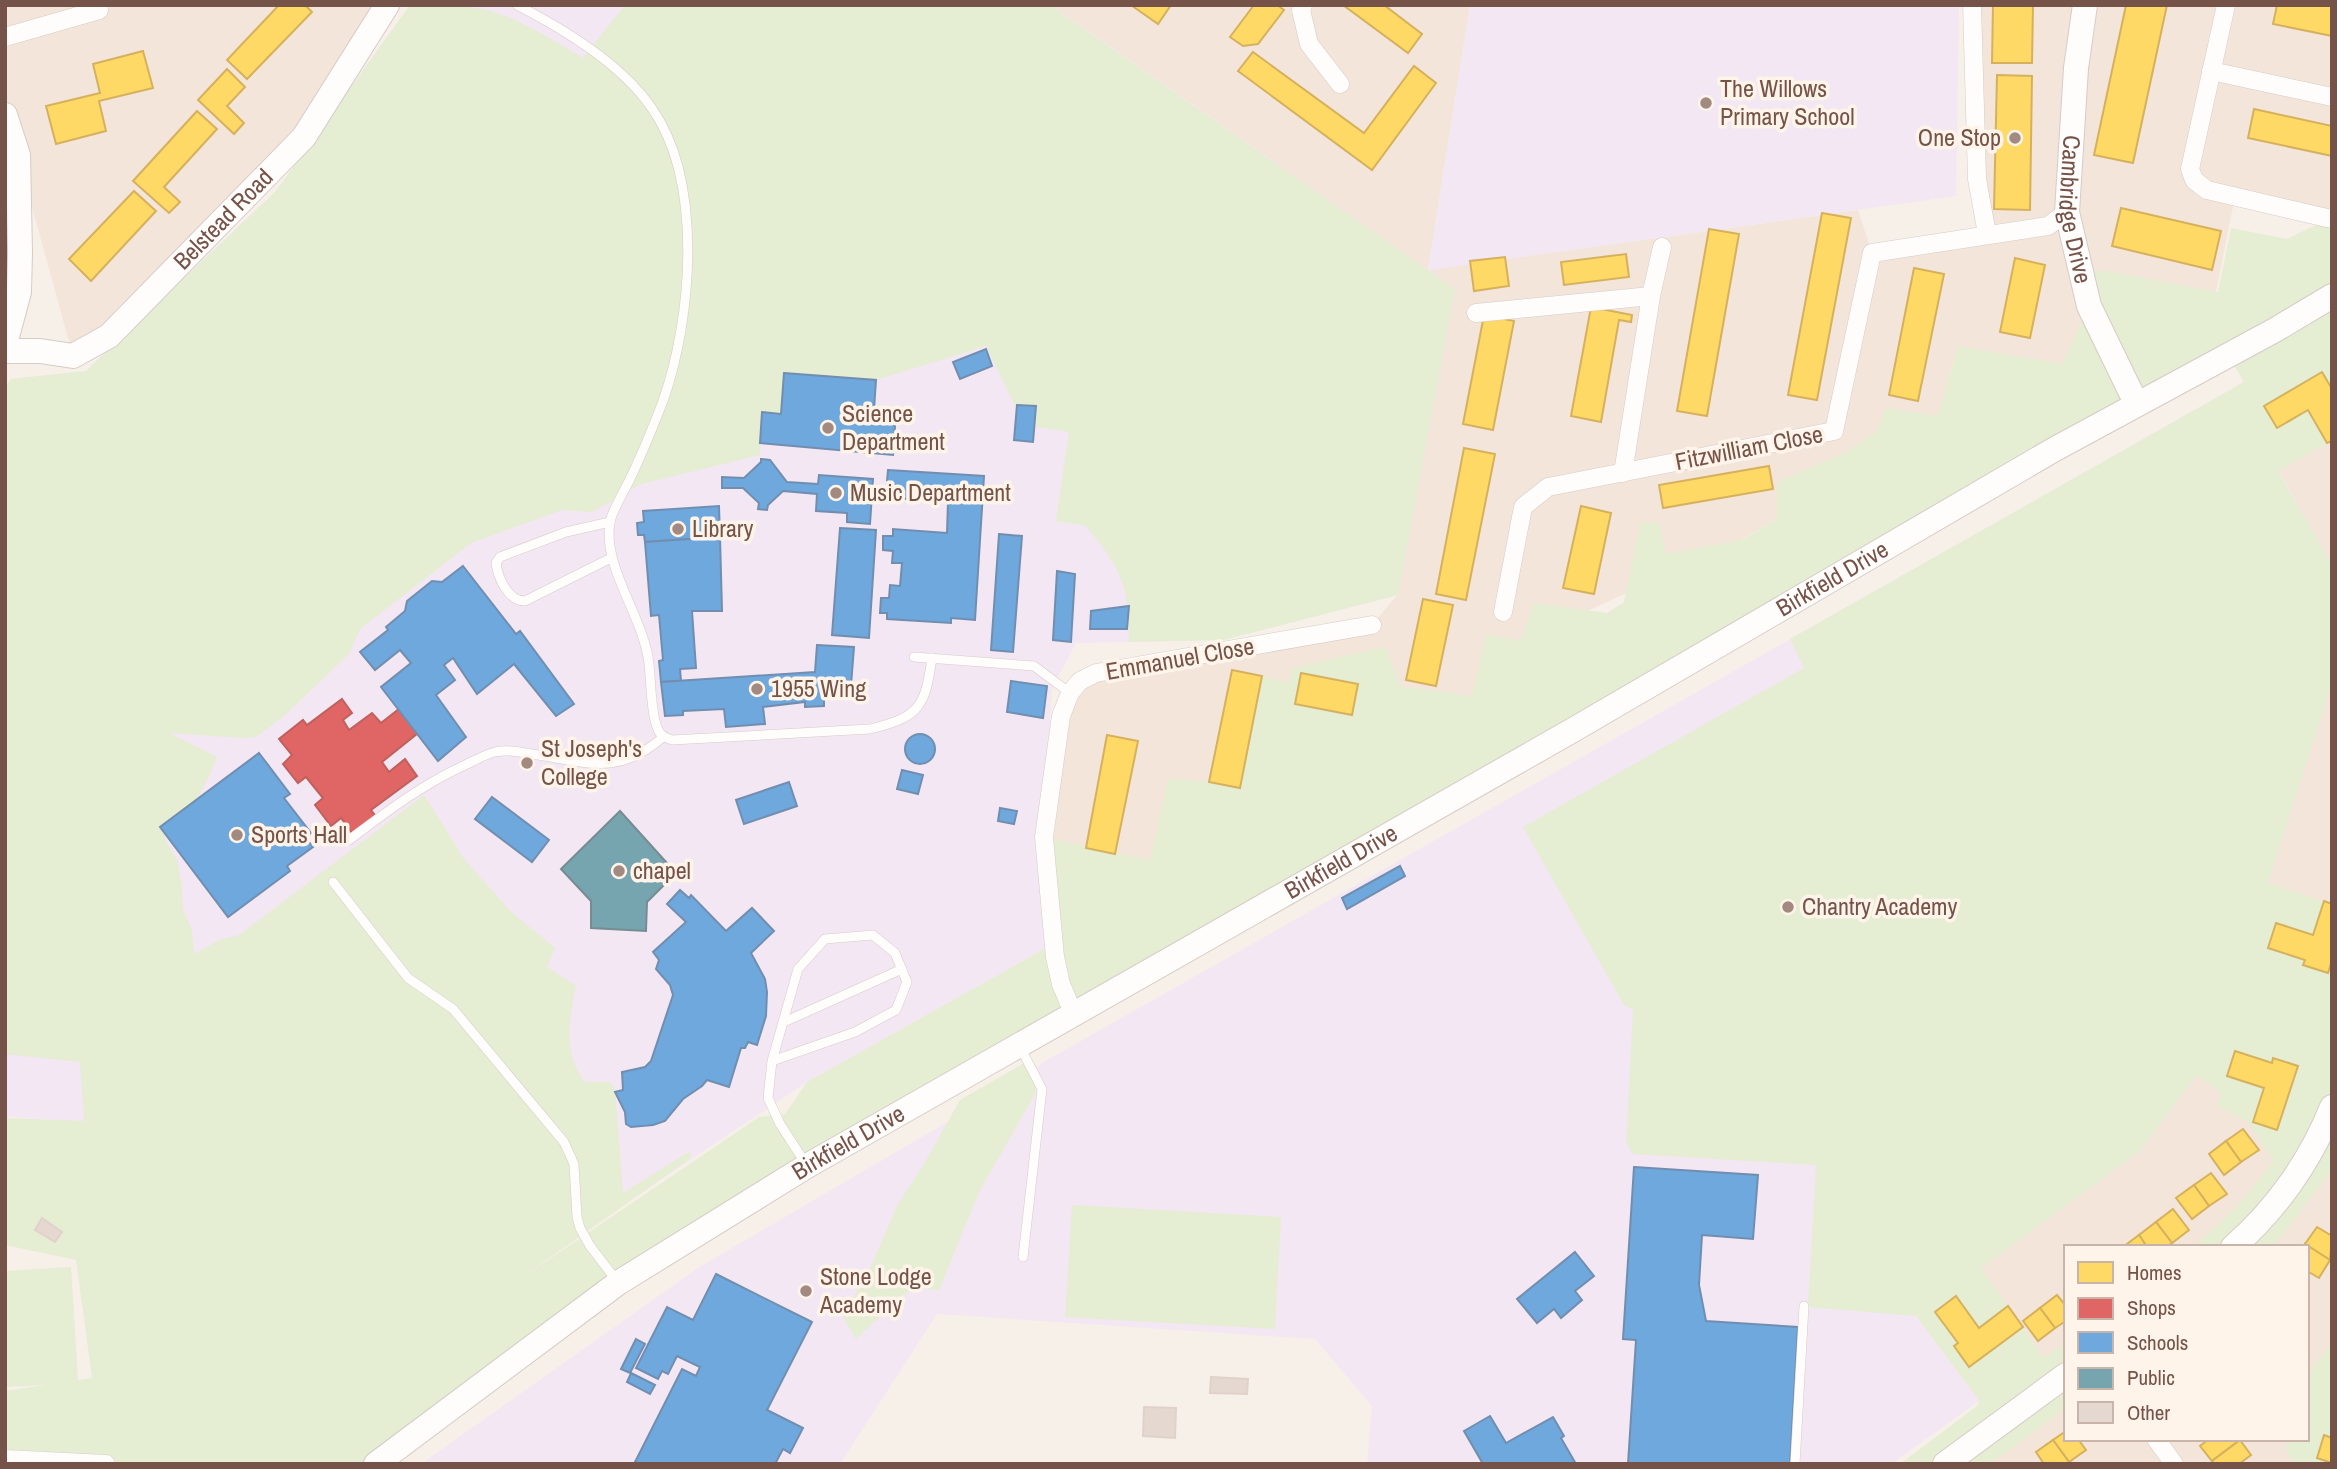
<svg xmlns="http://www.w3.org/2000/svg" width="2337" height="1469" font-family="'Archivo Narrow',sans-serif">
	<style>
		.residential { fill: #f3e5d9; fill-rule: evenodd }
		.education { fill: #f2e7f2 }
		.green { fill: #e5edd3 }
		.homes { fill: #ffd966; stroke: #d6b15d; stroke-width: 2 }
		.shops { fill: #e06666; stroke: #c0605d; stroke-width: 2 }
		.schools { fill: #6fa8dc; stroke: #718eb0; stroke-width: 2 }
		.public { fill: #76a5af; stroke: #768c90; stroke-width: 2 }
		.building { fill: #e4d8d0; stroke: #e0d2cb; stroke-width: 2 }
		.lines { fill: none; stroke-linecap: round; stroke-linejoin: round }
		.lane-casing { stroke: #d6cbc6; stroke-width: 10 }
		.street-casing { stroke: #d6cbc6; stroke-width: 19 }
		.secondary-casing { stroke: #d6cbc6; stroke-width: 26 }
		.lane { stroke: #fefdfc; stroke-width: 9 }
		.street { stroke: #fefdfc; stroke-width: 18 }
		.secondary { stroke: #fefdfc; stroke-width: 24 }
		.poi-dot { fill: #a38a80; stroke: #fff4ea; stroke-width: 2.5 }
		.labels { text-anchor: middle; stroke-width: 7; stroke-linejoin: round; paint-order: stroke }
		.poi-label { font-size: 24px; fill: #765348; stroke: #fff4ea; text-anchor: start }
		.street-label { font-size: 24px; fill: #765348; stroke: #fff4ea }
	</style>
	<rect width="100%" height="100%" fill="#f7f0e9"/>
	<g class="residential">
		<polygon points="5,5 387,5 304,137 73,356 18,156 5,160"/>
		<polygon points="1051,5 1470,5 1428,270 1858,210 1872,253 1987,234 1972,5 2332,5 2332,199 2327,218 2235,197 2210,321 2062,364 1958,346 1935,426 1741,540 1520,642 1472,696 1053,944 1044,837 1061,716 1080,681 1372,625 1398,594 1455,289"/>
		<polygon points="2332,326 2332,565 2232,389"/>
		<path d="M2332 683V1464H1945L1960 1453 1979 1401 1916 1316 2139 1152 2213 1054ZM2066 1247H2307V1439H2066Z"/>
	</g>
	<g class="education">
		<polygon points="410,5 1051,5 1428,270 1470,5 1959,5 1956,196 1429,270 1455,289 1398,595 1223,640 1076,643 1052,688 1044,837 1053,944 807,1082 253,1452 101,1123 5,1117 5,387 11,379 86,371 276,191"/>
		<polygon points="2232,389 2332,565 2332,683 2213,1054 2139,1152 1916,1316 1979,1401 1891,1464 1367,1464 1372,1406 1315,1339 937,1314 840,1464 421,1464 698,1268 1026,1076 1042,1063"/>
	</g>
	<g class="green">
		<path d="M410 5C434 5 457 4 481 9 515 15 552 40 583 58L625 5H1050L1455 289 1398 595 1223 640 1129 642C1129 585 1122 570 1086 526L1056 521 1069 432 1036 427V417L1019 414 986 346 876 380 784 373 781 414 762 412 760 455 641 484 592 512 562 510 471 543 360 629 349 654 284 716 256 737 246 738 169 733 217 757C206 786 188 819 164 838L177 860 182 885 183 910 192 930 194 954 219 940 239 935 424 795 464 859 511 912 555 948 547 967 576 986C569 1018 563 1055 585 1082H610L615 1090 623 1193 690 1151 691 1158 517 1281 759 1117 785 1114 807 1082 1053 944 1044 837 1150 860 1168 779 1209 782 1240 788 1262 676 1289 683 1292 668 1386 647 1400 686 1472 696 1486 634 1520 641 1534 603 1607 613 1624 602 1640 523 1659 522 1666 554 1742 540 1777 519V482L1843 454 1876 432 1886 408 1938 416 1958 346 2062 364 2089 306 2081 271H2107L2218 292 2231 228 2287 239 2330 218 2332 211V441L2278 471 2332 565V683L2268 883 2332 904V1169L2327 1177 2273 1247H2193C2224 1221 2250 1194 2273 1160L2248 1122 2217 1106 2221 1093 2197 1075 2139 1152 1981 1268 2044 1358 2066 1342V1408L1990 1464H1900L1981 1403 1916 1316 1808 1307 1816 1165 1633 1154 1626 1143 1633 1010 1624 1005 1523 827 1804 668 1790 639 2244 382 2228 355 807 1166 376 1464H5V1391L45 1385 5 1387V1271L71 1267 78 1380 92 1378 76 1260 5 1245V1118L84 1121 80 1062 5 1054V387L11 379 86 371 276 191Z"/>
		<polygon points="1026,1062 1035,1080 1035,1094 979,1192 939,1290 923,1289 904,1294 856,1339 843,1317 846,1311 871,1266 898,1204 925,1162 960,1100"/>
		<polygon points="1072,1205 1281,1217 1275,1329 1065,1317"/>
		<polygon points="2332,1342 2332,1464 2292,1464 2286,1448 2288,1439 2307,1439 2307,1376"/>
	</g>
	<g class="homes">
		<polygon points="279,5 305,5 312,12 247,79 227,60"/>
		<polygon points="1131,5 1171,5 1158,24"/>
		<polygon points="1254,5 1277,5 1284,10 1258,44 1243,46 1230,37"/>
		<polygon points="1343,5 1384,5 1422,34 1408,53"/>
		<polygon points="1993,5 2033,5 2032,63 1992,63"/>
		<polygon points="2126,5 2167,5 2133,163 2094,155"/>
		<polygon points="2277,5 2332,5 2332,36 2273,24"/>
		<polygon points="143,51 153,88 99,101 106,131 56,144 46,106 100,93 93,64"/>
		<polygon points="1253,52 1364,133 1414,66 1436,83 1372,170 1238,71"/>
		<polygon points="227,69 245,87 227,106 244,123 234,134 198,100"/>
		<polygon points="1997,75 2032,76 2030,210 1994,209"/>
		<polygon points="2254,109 2332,126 2332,156 2248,138"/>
		<polygon points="197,111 217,129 164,187 180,202 169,213 133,181"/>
		<polygon points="134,191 156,211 91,281 69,259"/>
		<polygon points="2121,208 2221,231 2212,270 2112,246"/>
		<polygon points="1822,213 1851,218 1817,400 1788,395"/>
		<polygon points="1709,229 1739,234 1707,416 1677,411"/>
		<polygon points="1626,254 1629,277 1564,285 1561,262"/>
		<polygon points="1505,257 1509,286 1474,291 1470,261"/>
		<polygon points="2015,258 2045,265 2030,338 2000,332"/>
		<polygon points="1914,268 1944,274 1918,401 1889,395"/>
		<polygon points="1591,307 1632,315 1631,322 1619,320 1601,422 1571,416"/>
		<polygon points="1484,315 1514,321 1493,430 1463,424"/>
		<polygon points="2322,372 2332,389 2332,441 2327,443 2308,410 2277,428 2264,406"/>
		<polygon points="1464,448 1495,454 1466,600 1436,594"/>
		<polygon points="1769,466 1773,489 1663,508 1659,485"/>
		<polygon points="1581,506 1611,513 1594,594 1563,588"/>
		<polygon points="1423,599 1453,605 1436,686 1406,680"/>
		<polygon points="1232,670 1262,676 1240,788 1209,782"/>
		<polygon points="1301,673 1358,684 1352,715 1295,704"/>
		<polygon points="1107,735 1138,741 1115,854 1086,848"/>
		<polygon points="2324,901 2332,904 2332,960 2328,973 2303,965 2305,960 2268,948 2276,923 2313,935"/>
		<polygon points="2235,1051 2272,1063 2273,1058 2298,1066 2277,1130 2253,1122 2264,1088 2227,1076"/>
		<polygon points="2243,1129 2259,1150 2241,1162 2226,1141"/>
		<polygon points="2226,1141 2241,1162 2224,1175 2209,1154"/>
		<polygon points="2211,1173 2227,1194 2209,1206 2194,1185"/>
		<polygon points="2194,1185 2209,1206 2192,1219 2176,1198"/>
		<polygon points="2173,1209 2189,1230 2172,1243 2156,1222"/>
		<polygon points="2156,1222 2172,1243 2166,1247 2147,1247 2139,1235"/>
		<polygon points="2317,1227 2332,1236 2330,1260 2305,1244"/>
		<polygon points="2139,1235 2147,1247 2123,1247"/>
		<polygon points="2305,1244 2330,1260 2319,1278 2307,1271"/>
		<polygon points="2057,1295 2066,1306 2066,1321 2055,1328 2040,1308"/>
		<polygon points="1956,1296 1979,1328 2008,1306 2023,1327 1969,1367 1954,1346 1958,1343 1935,1312"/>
		<polygon points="2040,1308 2055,1328 2038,1341 2023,1321"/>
		<polygon points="2066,1431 2066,1439 2078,1439 2086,1450 2069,1462 2053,1440"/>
		<polygon points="2324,1435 2332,1438 2332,1463 2317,1458"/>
		<polygon points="2209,1439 2239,1439 2240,1440 2212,1461 2200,1446"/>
		<polygon points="2053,1440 2069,1462 2067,1464 2044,1464 2036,1452"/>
		<polygon points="2240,1440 2251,1455 2239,1464 2214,1464 2212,1461"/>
	</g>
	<polygon class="shops" points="342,699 352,713 343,720 349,730 372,713 381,723 399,709 418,733 382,762 389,772 405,759 417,776 371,810 375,815 352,833 341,818 331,826 315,805 323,798 306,777 298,783 283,764 292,755 279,739 303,720 307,725"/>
	<g class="schools">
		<polygon points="986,349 992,366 960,379 953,362"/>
		<polygon points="784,373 876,380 874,410 896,412 893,455 760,443 762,412 781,414"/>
		<polygon points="1017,405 1036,406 1033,442 1014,440"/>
		<polygon points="761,459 770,460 787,482 818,484 819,475 873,479 870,524 847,522 847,513 816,511 817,494 783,491 768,505 767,510 758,509 759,503 743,488 722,488 722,477 744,478 761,462"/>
		<polygon points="888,470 984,476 975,620 951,618 951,623 887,619 887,613 880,613 881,598 889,598 890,585 900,586 902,563 892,563 893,551 883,550 883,536 893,536 893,529 947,533 948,502 896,498 896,493 886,493"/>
		<polygon points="719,506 720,537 645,542 644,535 638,535 637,523 644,522 643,511"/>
		<polygon points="840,528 876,530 869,638 832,635"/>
		<polygon points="999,534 1022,536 1013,652 991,650"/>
		<polygon points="720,537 722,611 692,611 696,668 680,669 681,681 661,682 659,661 663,660 659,615 651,616 645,542"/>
		<polygon points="463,566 516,634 520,631 574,704 556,716 514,664 477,694 453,658 444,665 455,680 436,695 466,737 438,761 381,687 411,663 400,650 375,670 360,652 388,630 386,627 405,611 407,601 432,581 442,582"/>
		<polygon points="1057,571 1075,574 1071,642 1053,640"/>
		<polygon points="1129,606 1127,629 1090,629 1091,611"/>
		<polygon points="817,645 854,647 850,698 824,696 824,706 805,707 805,702 763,707 765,724 726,727 724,709 683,711 683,715 665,716 661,682 815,672"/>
		<polygon points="1011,681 1047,686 1043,718 1007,712"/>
		<circle cx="920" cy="749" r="15"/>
		<polygon points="259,753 290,794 284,798 311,833 305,837 313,847 287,866 290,871 228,917 160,827"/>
		<polygon points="902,770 923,775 918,794 897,789"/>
		<polygon points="789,782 797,806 744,824 736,800"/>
		<polygon points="492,797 549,840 532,862 475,819"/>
		<polygon points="1000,808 1017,811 1014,824 998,821"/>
		<polygon points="1400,866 1405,876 1347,909 1342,898"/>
		<polygon points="680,890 689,898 691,895 726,931 752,908 774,931 751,953 765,979 767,992 766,1016 757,1045 748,1042 745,1048 741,1048 729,1087 707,1080 702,1086 683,1099 665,1121 653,1125 631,1127 626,1124 625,1112 615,1092 623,1090 622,1072 645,1067 651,1061 673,995 670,985 656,969 659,960 653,952 686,922 667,904"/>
		<polygon points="1634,1167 1758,1175 1753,1239 1702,1235 1699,1285 1706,1321 1798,1327 1790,1464 1628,1464 1636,1340 1623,1339"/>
		<polygon points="1575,1252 1594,1276 1575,1291 1582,1300 1561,1318 1554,1309 1537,1323 1517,1299"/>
		<polygon points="716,1274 812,1322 767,1410 803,1428 790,1453 783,1449 775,1464 634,1464 682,1369 696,1376 700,1367 677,1356 668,1374 662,1371 658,1379 636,1368 667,1307 693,1320"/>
		<polygon points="636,1339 645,1344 630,1373 621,1369"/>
		<polygon points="631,1373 655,1385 650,1394 627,1382"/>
		<polygon points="1490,1416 1506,1443 1553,1417 1564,1436 1561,1438 1576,1464 1483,1464 1464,1431"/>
	</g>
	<polygon class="public" points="620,811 676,873 647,902 646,931 591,928 591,901 561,869"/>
	<g class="building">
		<polygon points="42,1218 62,1232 55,1242 35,1230"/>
		<polygon points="1211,1377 1248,1379 1247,1394 1210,1393"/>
		<polygon points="1144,1407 1176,1408 1175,1438 1143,1436"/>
	</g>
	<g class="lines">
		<g class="lane-casing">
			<g id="lane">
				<path d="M517 5C565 30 620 63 651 107 704 181 692 319 663 401 653 427 642 454 630 479 624 492 613 508 610 522 602 567 644 617 649 664 651 681 651 713 657 727 659 735 665 738 672 740L870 729C919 717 925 708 932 658"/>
				<path d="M610 522 566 532 500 557 496 563C498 578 508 601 525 601L611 558"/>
				<polyline points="914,657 1034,666 1070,693"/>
				<path d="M349 840C385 813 420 786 461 767 472 762 483 755 495 752 507 749 520 752 532 754 587 762 618 777 663 737"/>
				<polyline points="333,882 408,978 453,1009 564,1142 574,1164 577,1217 580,1228 590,1246 617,1281"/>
				<polyline points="784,1022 902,969"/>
				<polyline points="1020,1047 1042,1089 1023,1257"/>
				<polyline points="772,1061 855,1032 896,1010 907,982 895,953 873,935 825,939 798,969 772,1061 768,1098 780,1124 806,1164"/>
				<polyline points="1795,1464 1804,1306"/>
			</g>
		</g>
		<g class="street-casing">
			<g id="street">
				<polyline points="1303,5 1301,10 1309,44 1340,84"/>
				<polyline points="1972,5 1977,179 1987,234"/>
				<polyline points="2226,5 2190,169 2194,180 2207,190 2327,218"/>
				<polyline points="5,37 99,10 98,5"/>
				<polyline points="2211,71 2332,97"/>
				<polyline points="1651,296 1662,247"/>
				<polyline points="1476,313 1651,296 1623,473"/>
				<polyline points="1503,612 1523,507 1548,487 1834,431 1872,253 2048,226 2067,212"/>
				<polyline points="1074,1015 1061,984 1055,957 1044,837 1061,716 1070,693 1080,681 1096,673 1372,625"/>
				<polyline points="2156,1439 2174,1464"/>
				<polyline points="5,1459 106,1464"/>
			</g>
		</g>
		<g class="secondary-casing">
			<g id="secondary">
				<path id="s1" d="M2085 5 2076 68 2067 212 2089 306 2136 403"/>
				<polyline points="5,115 18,155 20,253 19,292 5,344"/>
				<path id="s2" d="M5 351H40L73 356 109 336 304 137 387 5"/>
				<path d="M2233 1247C2276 1210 2311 1160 2332 1107"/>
				<path id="s3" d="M376 1464 618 1283 807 1166 1573 730 2055 449 2275 330 2332 296"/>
				<polyline points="1945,1464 2066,1375"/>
			</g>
		</g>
		<use href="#lane" class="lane"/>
		<use href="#street" class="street"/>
		<use href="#secondary" class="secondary"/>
	</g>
	<g class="poi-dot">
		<circle cx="1706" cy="103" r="7"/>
		<circle cx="2015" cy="138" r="7"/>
		<circle cx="828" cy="428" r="7"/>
		<circle cx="836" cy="493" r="7"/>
		<circle cx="678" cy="529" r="7"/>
		<circle cx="757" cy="689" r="7"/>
		<circle cx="527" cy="763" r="7"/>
		<circle cx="237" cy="835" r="7"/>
		<circle cx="619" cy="871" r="7"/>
		<circle cx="1788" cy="907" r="7"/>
		<circle cx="806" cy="1291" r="7"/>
	</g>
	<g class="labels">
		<g class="poi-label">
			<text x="1720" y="97">The Willows<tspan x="1720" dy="28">Primary School</tspan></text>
			<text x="2001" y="146" text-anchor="end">One Stop</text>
			<text x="842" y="422">Science<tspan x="842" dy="28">Department</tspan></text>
			<text x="850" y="501">Music Department</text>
			<text x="692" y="537">Library</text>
			<text x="771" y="697">1955 Wing</text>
			<text x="541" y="757">St Joseph's<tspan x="541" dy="28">College</tspan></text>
			<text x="251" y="843">Sports Hall</text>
			<text x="633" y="879">chapel</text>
			<text x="1802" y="915">Chantry Academy</text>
			<text x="820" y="1285">Stone Lodge<tspan x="820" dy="28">Academy</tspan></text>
		</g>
		<g class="street-label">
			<text dy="8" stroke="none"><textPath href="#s1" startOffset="206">Cambridge Drive</textPath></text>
			<text dy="8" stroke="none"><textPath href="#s2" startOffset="273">Belstead Road</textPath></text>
			<text transform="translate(1749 448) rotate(-11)" y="8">Fitzwilliam Close</text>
			<text dy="8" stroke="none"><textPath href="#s3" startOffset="1706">Birkfield Drive</textPath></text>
			<text transform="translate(1180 659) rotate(-10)" y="8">Emmanuel Close</text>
			<text dy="8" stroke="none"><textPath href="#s3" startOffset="1139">Birkfield Drive</textPath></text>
			<text dy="8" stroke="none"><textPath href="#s3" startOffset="572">Birkfield Drive</textPath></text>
		</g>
	</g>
	<rect width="2337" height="1469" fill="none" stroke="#765348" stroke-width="14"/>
	<rect x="2064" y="1245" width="245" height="196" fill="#fff4ea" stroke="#c8b4a9" stroke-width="2"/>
	<rect x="2078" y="1262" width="35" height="21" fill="#ffd966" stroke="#c8b4a9" stroke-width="2"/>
	<text x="2127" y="1280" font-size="21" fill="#765348">Homes</text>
	<rect x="2078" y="1298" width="35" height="21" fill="#e06666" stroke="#c8b4a9" stroke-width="2"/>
	<text x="2127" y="1315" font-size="21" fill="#765348">Shops</text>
	<rect x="2078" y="1332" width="35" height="21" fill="#6fa8dc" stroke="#c8b4a9" stroke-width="2"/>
	<text x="2127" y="1350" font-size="21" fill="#765348">Schools</text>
	<rect x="2078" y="1368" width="35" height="21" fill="#76a5af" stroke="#c8b4a9" stroke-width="2"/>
	<text x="2127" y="1385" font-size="21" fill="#765348">Public</text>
	<rect x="2078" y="1402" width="35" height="21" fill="#e4d8d0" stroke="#c8b4a9" stroke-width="2"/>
	<text x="2127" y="1420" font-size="21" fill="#765348">Other</text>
</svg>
